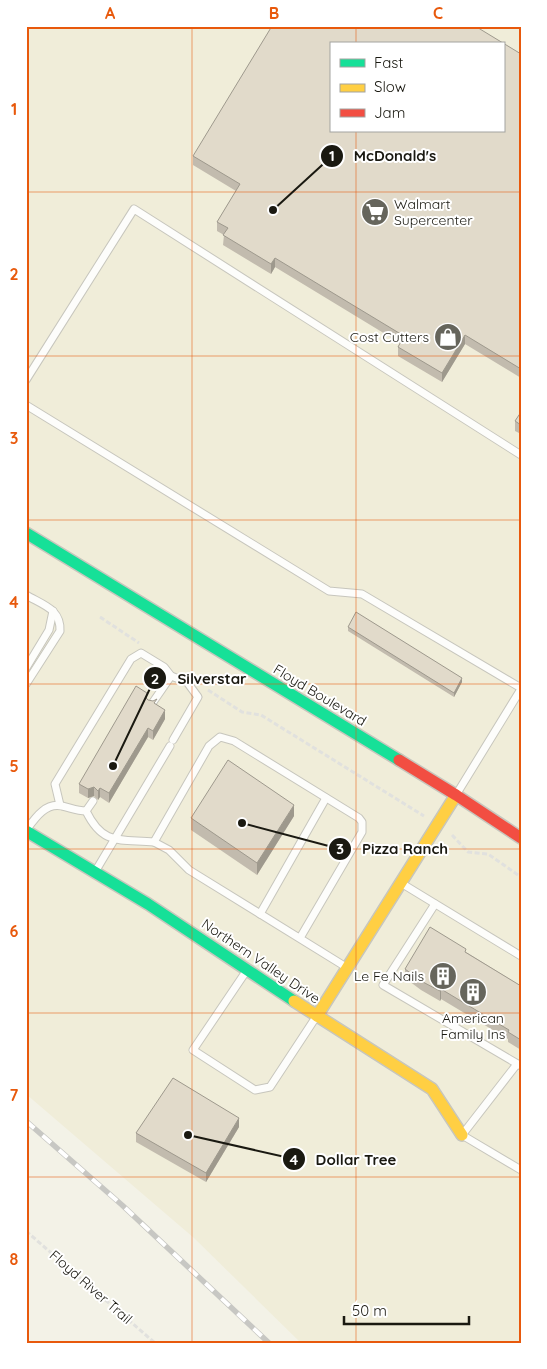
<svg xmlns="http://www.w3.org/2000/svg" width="547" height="1369" font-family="Quicksand,sans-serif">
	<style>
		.built { fill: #f0edd9; fill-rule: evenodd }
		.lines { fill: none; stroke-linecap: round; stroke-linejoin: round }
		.lane-casing { stroke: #c7c6bd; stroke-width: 9 }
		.fast-casing { stroke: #c7c6bd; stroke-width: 14 }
		.slow-casing { stroke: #c7c6bd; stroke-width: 14 }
		.jam-casing { stroke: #c7c6bd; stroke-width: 14 }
		.path { stroke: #e1e1de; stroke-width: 3; stroke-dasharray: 5 2.5; stroke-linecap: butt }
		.lane { stroke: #fdfdfb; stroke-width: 7 }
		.fast { stroke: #16e098; stroke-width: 11 }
		.slow { stroke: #ffcf43; stroke-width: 11 }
		.jam { stroke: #f24e42; stroke-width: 11 }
		.rail-casing { stroke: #c7c7c3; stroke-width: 5.5 }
		.rail { stroke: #fff; stroke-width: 4; stroke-dasharray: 11; stroke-linecap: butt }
		.wall { fill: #c2bbae }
		.shaded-wall { fill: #9e998d }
		.building { fill: #e1daca; stroke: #9e998d; fill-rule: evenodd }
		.grid { fill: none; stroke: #e8590c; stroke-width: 1; stroke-opacity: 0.55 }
		.labels { text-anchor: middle; stroke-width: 4; stroke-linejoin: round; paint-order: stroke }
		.poi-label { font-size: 14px; fill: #1a1911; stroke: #fff; text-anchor: end }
		.street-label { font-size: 14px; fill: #1a1911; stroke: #fff }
		.leader { fill: none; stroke: #1a1911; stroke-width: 2 }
		.callout-dot { fill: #1a1911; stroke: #fff; stroke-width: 2 }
		.mark-label { font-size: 15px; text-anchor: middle; font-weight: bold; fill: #fff }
		.callout-label { font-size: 15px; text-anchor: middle; font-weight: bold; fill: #1a1911; stroke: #fff; stroke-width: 4; stroke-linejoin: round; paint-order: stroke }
		.neatline { fill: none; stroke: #e8590c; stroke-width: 2 }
		.grid-label { font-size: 16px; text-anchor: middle; font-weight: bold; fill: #e8590c }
	</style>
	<rect width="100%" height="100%" fill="#f3f2e7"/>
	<path class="built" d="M26 26H521V1343H301L194 1238 26 1094ZM331 44H503V131H331Z"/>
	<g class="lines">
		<g class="lane-casing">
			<g id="lane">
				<polyline points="26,380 134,209 521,455"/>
				<polyline points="26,405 329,591 362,594 521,688"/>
				<path d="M26 595C43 605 61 609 60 631L26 684"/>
				<polyline points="26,668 49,630 53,611"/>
				<polyline points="151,705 171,676 187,682 198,697 173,740"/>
				<polyline points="456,795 521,689"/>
				<polyline points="60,805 55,784 131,659 141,653 164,667 171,676"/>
				<path d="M86 811C103 846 120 839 154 842"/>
				<polyline points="86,811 93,801"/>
				<path d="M27 829C35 818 46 802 62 806 71 808 77 811 86 811"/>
				<polyline points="95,872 170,746"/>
				<polyline points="401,883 521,956"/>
				<polyline points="435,904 383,985 521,1066"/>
				<polyline points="260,914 326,798"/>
				<polyline points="300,938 362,832 362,822 359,818 234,741 220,737 209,746 154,842 169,850 189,870 346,967"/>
				<polyline points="247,970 193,1050 255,1090 270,1087 316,1017"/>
				<polyline points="517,1064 462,1135 521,1170"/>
			</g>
		</g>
		<g class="fast-casing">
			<g id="fast">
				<polyline points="26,533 399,760"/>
				<polyline points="26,831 148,904 294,1001"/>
			</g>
		</g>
		<g class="slow-casing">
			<g id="slow">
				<polyline points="294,1001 432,1089 462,1135"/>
				<polyline points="317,1016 456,795"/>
			</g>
		</g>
		<g class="jam-casing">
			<polyline id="jam" points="399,760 456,795 521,838"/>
		</g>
		<g class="path">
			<polyline points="100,617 139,643"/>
			<polyline points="208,690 242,712 261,715 424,816"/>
			<polyline points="452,835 468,852 488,854 521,877"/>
			<polyline points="26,1231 155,1343"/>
		</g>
		<use href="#lane" class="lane"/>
		<use href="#fast" class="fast"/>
		<use href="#slow" class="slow"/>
		<use href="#jam" class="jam"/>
		<g class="rail-casing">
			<polyline id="rail" points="26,1121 122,1205 269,1343"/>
		</g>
		<use href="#rail" class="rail"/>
	</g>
	<g class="wall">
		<polygon points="521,54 521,378 465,344 442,382 398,356 398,347 400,343 275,267 271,274 223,245 224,235 217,231 217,222 236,191 193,165 193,156"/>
		<polygon points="521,412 521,434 515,431 515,421"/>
		<polygon points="348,627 462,682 454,697 348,631"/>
		<polygon points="147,698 148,700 157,705 165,719 153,740 148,737 109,803 100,797 98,800 94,796 88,798 79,793 79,784"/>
		<polygon points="294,816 257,875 191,830 191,818"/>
		<polygon points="466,952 521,986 521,1050 508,1042 508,1039 441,999 440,1001 421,990 405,978 405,969"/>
		<polygon points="239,1127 206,1182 136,1142 136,1133"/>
	</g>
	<g class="shaded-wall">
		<polygon points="275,258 275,267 271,274 271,264"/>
		<polygon points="465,335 465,344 442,382 442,373"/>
		<polygon points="462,678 462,682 454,697 454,693"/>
		<polygon points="165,710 165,719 153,740 153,731"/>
		<polygon points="148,728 148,737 109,803 109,793"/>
		<polygon points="94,787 94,796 88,798 88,789"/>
		<polygon points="100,788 100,797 98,800 98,791"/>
		<polygon points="294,805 294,816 257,875 257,863"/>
		<polygon points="441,989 441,999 440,1001 440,991"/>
		<polygon points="239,1118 239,1127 206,1182 206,1173"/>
	</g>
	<g class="building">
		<path d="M272 26H475L521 54V369L465 335 442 373 398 347 404 336 275 258 271 264 223 235 228 228 217 222 240 184 193 156ZM331 44H503V131H331Z"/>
		<polygon points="521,412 521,425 515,421"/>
		<polygon points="356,612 462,678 454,693 348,627"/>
		<polygon points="136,686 147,693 146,698 148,700 153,701 157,699 154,703 165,710 153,731 148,728 109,793 100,788 98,791 94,787 88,789 79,784"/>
		<polygon points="228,760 294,805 257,863 191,818"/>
		<polygon points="430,927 466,949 465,952 521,986 521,1040 508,1032 509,1030 441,989 440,991 421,981 405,969"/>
		<polygon points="173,1078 239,1118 206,1173 136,1133"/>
	</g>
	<path class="grid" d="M192 26V1343M356 26V44M356 131V1343M26 192H521M26 356H521M26 520H521M26 684H521M26 849H521M26 1013H521M26 1177H521"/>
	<defs>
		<g id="supermarket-disc" transform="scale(1.4375)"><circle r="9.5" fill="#66655c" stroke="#fff"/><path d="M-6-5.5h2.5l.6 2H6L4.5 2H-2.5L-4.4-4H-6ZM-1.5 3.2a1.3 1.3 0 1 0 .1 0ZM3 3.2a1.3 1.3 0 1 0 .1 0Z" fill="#fff"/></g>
		<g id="shop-disc" transform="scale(1.4375)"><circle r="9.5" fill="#66655c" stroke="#fff"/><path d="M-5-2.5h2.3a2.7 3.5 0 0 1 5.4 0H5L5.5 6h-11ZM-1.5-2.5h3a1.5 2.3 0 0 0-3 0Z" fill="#fff"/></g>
		<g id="building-disc" transform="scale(1.4375)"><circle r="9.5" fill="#66655c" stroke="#fff"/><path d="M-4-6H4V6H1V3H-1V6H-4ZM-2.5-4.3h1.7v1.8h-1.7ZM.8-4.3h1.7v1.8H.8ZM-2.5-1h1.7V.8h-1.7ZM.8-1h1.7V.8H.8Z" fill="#fff"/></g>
	</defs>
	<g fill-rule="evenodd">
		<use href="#supermarket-disc" x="375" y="212"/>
		<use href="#shop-disc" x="448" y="337"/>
		<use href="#building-disc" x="443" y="976"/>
		<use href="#building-disc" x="473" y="992"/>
	</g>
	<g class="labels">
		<g class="poi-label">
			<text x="394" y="209" text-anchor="start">Walmart<tspan x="394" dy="16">Supercenter</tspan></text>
			<text x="429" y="342">Cost Cutters</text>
			<text x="424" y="981">Le Fe Nails</text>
			<text x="473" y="1023" text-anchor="middle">American<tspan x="473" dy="16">Family Ins</tspan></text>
		</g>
		<g class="street-label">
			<text transform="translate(320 695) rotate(31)" y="5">Floyd Boulevard</text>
			<text transform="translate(261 961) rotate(34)" y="5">Northern Valley Drive</text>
			<text transform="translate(91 1287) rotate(41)" y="5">Floyd River Trail</text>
		</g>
	</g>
	<path class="leader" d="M273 210L332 156M113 766L155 678M242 823L340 849M188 1135L294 1159"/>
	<g class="callout-dot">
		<circle cx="273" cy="210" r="5"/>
		<circle cx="113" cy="766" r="5"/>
		<circle cx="242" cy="823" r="5"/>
		<circle cx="188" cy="1135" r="5"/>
		<circle cx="332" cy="156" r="12"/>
		<circle cx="155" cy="678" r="12"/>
		<circle cx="340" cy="849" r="12"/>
		<circle cx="294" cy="1159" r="12"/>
	</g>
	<g class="mark-label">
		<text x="332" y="161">1</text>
		<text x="155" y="684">2</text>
		<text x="340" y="854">3</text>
		<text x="294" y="1165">4</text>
	</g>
	<g class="callout-label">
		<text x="395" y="161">McDonald's</text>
		<text x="212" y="684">Silverstar</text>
		<text x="405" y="854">Pizza Ranch</text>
		<text x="356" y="1165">Dollar Tree</text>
	</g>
	<rect width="547" height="1369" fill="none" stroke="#ffffff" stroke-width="55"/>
	<rect x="330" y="42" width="175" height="90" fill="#ffffff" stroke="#a3a3a0"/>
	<rect x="340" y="59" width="25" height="8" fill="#16e098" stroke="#a3a3a0"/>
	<text x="374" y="68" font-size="15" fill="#1a1911">Fast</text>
	<rect x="340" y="84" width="25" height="8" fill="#ffcf43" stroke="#a3a3a0"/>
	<text x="374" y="92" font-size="15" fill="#1a1911">Slow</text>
	<rect x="340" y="109" width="25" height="8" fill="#f24e42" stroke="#a3a3a0"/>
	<text x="374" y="118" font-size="15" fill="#1a1911">Jam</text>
	<path d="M344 1316v8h125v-8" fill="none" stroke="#1a1911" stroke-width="2.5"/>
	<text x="352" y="1316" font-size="15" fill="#1a1911" stroke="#ffffff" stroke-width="4" paint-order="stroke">50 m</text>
	<rect x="28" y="28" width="492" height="1314" class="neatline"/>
	<g class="grid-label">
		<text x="110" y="19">A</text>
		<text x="274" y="19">B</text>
		<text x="438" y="19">C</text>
		<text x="14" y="115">1</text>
		<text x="14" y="280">2</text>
		<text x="14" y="444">3</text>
		<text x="14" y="608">4</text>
		<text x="14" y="772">5</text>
		<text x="14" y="937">6</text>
		<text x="14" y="1101">7</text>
		<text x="14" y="1265">8</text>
	</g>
</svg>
